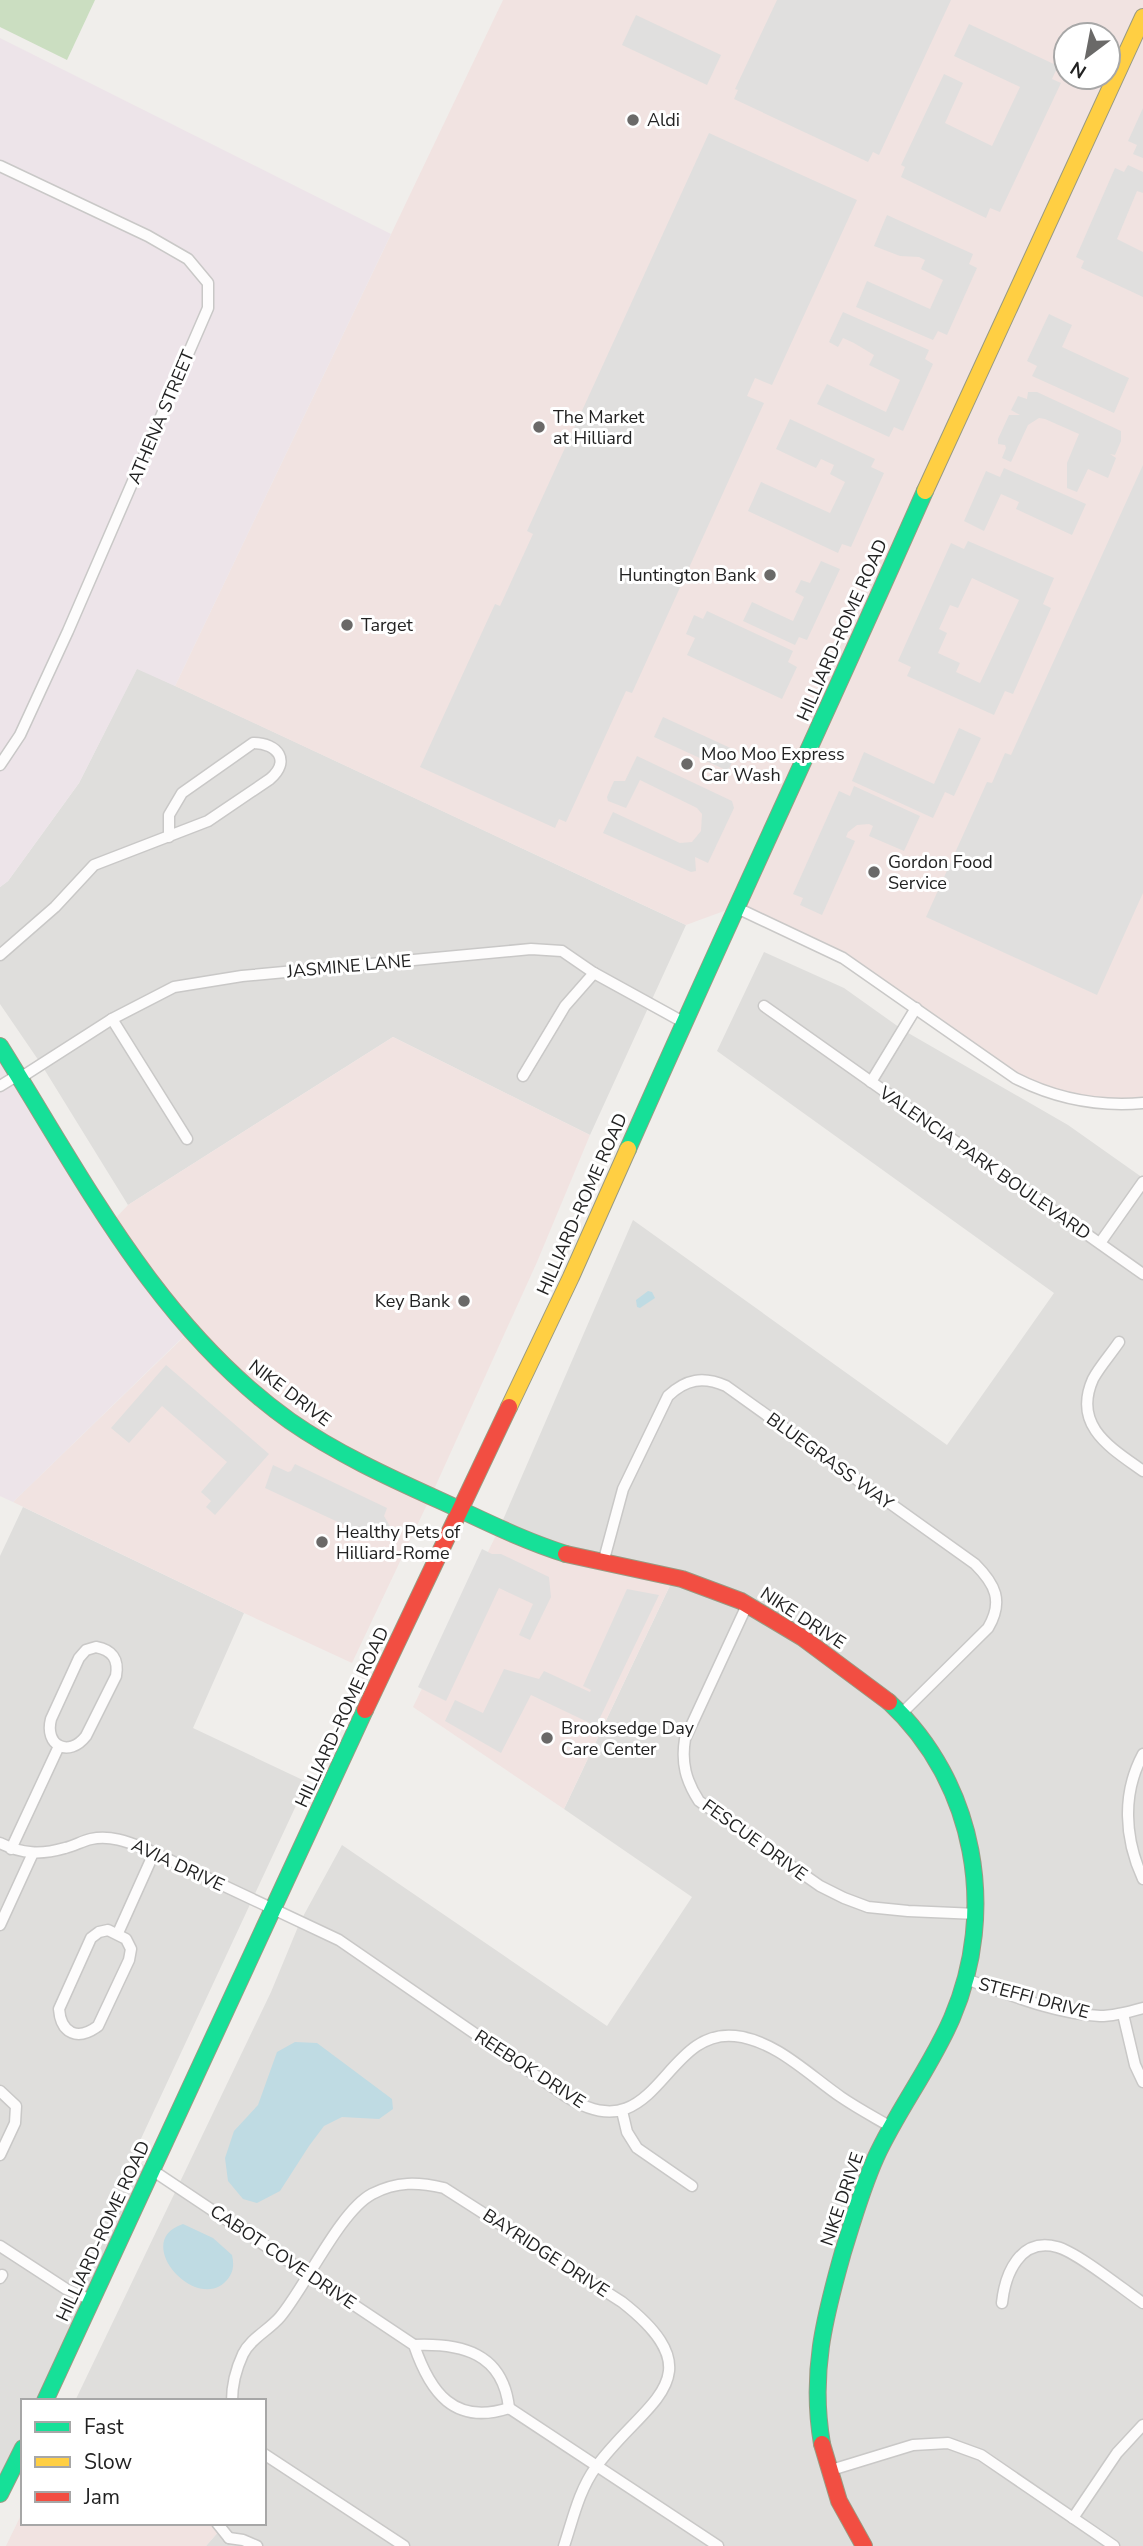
<svg xmlns="http://www.w3.org/2000/svg" width="1143" height="2546" font-family="'Nunito Sans',sans-serif">
	<style>
		.residential { fill: #dfdedc }
		.commercial { fill: #f1e3e1; fill-rule: evenodd }
		.industrial { fill: #ede4e9 }
		.forest { fill: #cbdec1 }
		.parking { fill: #e0dfde; fill-rule: evenodd }
		.water { fill: #bfdbe3 }
		.lines { fill: none; stroke-linecap: round; stroke-linejoin: round }
		.street-casing { stroke: #c9c8c7; stroke-width: 13 }
		.fast-casing { stroke: #999a82; stroke-width: 18 }
		.slow-casing { stroke: #999a82; stroke-width: 18 }
		.jam-casing { stroke: #999a82; stroke-width: 18 }
		.street { stroke: #fdfcfc; stroke-width: 10 }
		.fast { stroke: #16e098; stroke-width: 16 }
		.slow { stroke: #ffcf43; stroke-width: 16 }
		.jam { stroke: #f24e42; stroke-width: 16 }
		.poi-dot { fill: #6a6968; stroke: #fff; stroke-width: 2.5 }
		.labels { text-anchor: middle; stroke-width: 6; stroke-linejoin: round; paint-order: stroke }
		.poi-label { font-size: 18px; fill: #222; stroke: #fff; text-anchor: start }
		.street-label { font-size: 18px; fill: #222; stroke: #fff }
	</style>
	<rect width="100%" height="100%" fill="#f0eeeb"/>
	<g class="residential">
		<polygon points="137,668 686,925 590,1135 393,1037 128,1205 41,1064 0,1004 0,887 8,881 79,783"/>
		<polygon points="764,952 844,988 903,1030 1068,1125 1143,1178 1143,2546 206,2546 226,2523 264,2523 264,2401 75,2401 271,1992 300,1922 342,1845 607,2026 692,1897 564,1809 674,1577 499,1529 633,1220 947,1445 1054,1293 717,1051"/>
		<polygon points="23,1507 244,1613 193,1728 307,1782 132,2158 152,2170 45,2401 23,2401 23,2448 0,2494 0,1556"/>
	</g>
	<g class="commercial">
		<path d="M503 0H1143V1103L1121 1105 1036 1089 869 974 735 907 686 925 175 686ZM1066 35H1108V77H1066Z"/>
		<polygon points="393,1037 590,1135 537,1262 431,1496 352,1663 244,1613 13,1502 190,1331 110,1224 128,1205"/>
		<polygon points="499,1529 674,1577 564,1809 413,1707"/>
		<polygon points="23,2511 23,2523 226,2523 206,2546 6,2546"/>
	</g>
	<g class="industrial">
		<polygon points="0,38 391,234 175,686 137,669 79,783 8,881 0,887"/>
		<polygon points="0,1046 110,1224 190,1330 13,1502 0,1496"/>
	</g>
	<polygon class="forest" points="0,0 95,0 67,60 0,27"/>
	<g class="parking">
		<polygon points="777,0 951,0 879,155 873,152 868,162 734,99 738,90 735,89"/>
		<polygon points="636,15 721,55 707,85 622,45"/>
		<polygon points="969,24 1058,66 1052,79 1061,83 1000,212 990,208 986,218 901,177 905,167 901,165 944,74 963,83 945,123 992,146 1020,87 954,56"/>
		<polygon points="1143,108 1143,158 1133,154 1137,145 1128,141"/>
		<polygon points="709,133 857,200 772,385 755,378 747,396 764,403 632,693 626,691 566,822 559,819 555,828 420,767 495,604 500,606 533,534 527,531"/>
		<polygon points="1128,165 1143,172 1143,193 1137,191 1117,239 1143,252 1143,297 1081,268 1084,261 1076,257 1115,168 1124,172"/>
		<polygon points="887,215 973,254 969,264 977,268 947,335 938,331 933,340 856,307 867,281 930,309 943,280 921,269 925,260 919,257 900,256 874,246"/>
		<polygon points="843,312 929,350 925,359 933,364 903,431 894,427 889,437 817,404 827,384 886,412 900,380 869,365 874,355 854,343 843,338 838,347 829,342"/>
		<polygon points="1049,314 1072,325 1062,347 1129,378 1114,413 1032,376 1037,366 1027,361"/>
		<polygon points="1028,392 1037,392 1121,431 1121,441 1115,455 1110,454 1116,458 1108,478 1088,469 1077,492 1067,488 1067,463 1079,434 1045,419 1039,418 1028,425 1011,462 1002,458 1006,448 1005,445 998,444 998,439 1009,415 1020,415 1011,410 1018,396 1027,399"/>
		<polygon points="790,419 875,459 871,467 884,473 851,547 842,544 838,553 748,511 761,482 830,513 845,482 830,474 834,465 821,459 816,468 776,449"/>
		<polygon points="1143,465 1143,893 1097,995 926,917 987,782 992,783 1005,753 1011,755"/>
		<polygon points="1004,468 1086,504 1072,535 1016,509 1019,502 1001,494 984,531 964,521 986,471 1000,477"/>
		<path d="M968 541 1054 578 1043 604 1051 608 1013 694 1005 691 994 715 907 676 911 667 898 661 951 543 964 549ZM972 578 1019 600 980 683 956 672 960 663 938 653 947 633 939 629 950 605 958 608Z"/>
		<polygon points="821,561 840,569 807,640 799,637 795,645 743,621 752,602 793,621 804,597 795,592 801,580 810,583"/>
		<polygon points="707,611 793,651 788,662 797,667 782,699 687,655 695,638 686,634 694,615 703,619"/>
		<polygon points="663,717 737,751 728,771 654,737"/>
		<polygon points="959,728 981,738 954,796 945,792 933,818 852,781 864,752 934,784"/>
		<polygon points="637,756 732,801 734,808 708,863 695,857 696,871 691,872 603,833 613,812 680,843 692,842 701,831 702,814 697,808 640,780 626,808 608,801 607,797 614,781 625,781"/>
		<polygon points="854,786 920,816 904,851 869,836 873,826 869,824 857,825 848,832 846,837 855,841 822,915 800,905 803,898 793,894 839,791 850,796"/>
		<polygon points="166,1365 269,1454 215,1515 206,1507 211,1501 201,1492 227,1462 162,1406 129,1443 111,1428"/>
		<polygon points="295,1464 387,1508 384,1516 391,1528 379,1534 374,1527 368,1536 265,1488 273,1465 288,1472 291,1471"/>
		<polygon points="482,1549 492,1554 501,1554 549,1577 551,1597 530,1640 519,1635 533,1604 499,1588 446,1701 418,1687"/>
		<polygon points="627,1589 659,1595 596,1726 531,1695 501,1753 445,1721 455,1700 483,1713 504,1669 539,1679 544,1671 590,1692 591,1690 583,1686"/>
	</g>
	<g class="water">
		<polygon points="648,1291 652,1292 655,1298 640,1308 637,1307 636,1300"/>
		<polygon points="295,2042 317,2043 392,2099 393,2109 379,2119 342,2117 324,2126 309,2146 280,2191 257,2203 243,2199 228,2181 225,2158 234,2131 258,2105 277,2052"/>
		<path d="M183 2224 213 2238 232 2255C234 2264 234 2272 227 2280 197 2315 130 2241 183 2224Z"/>
	</g>
	<g class="lines">
		<g class="street-casing">
			<g id="street">
				<polyline points="0,166 148,236 188,259 208,283 208,308 169,398 68,631 20,735 0,765"/>
				<path d="M735 907 843 958 1015 1078C1056 1099 1097 1107 1143 1103"/>
				<path d="M0 955 55 907 94 865 208 821 270 779C291 761 278 743 253 743L182 793 169 815V837"/>
				<polyline points="764,1006 1143,1274"/>
				<polyline points="112,1019 187,1139"/>
				<polyline points="523,1076 565,1006 594,973"/>
				<polyline points="20,1078 112,1019 174,987 242,976 531,949 562,951 594,973 683,1022"/>
				<polyline points="871,1082 916,1008"/>
				<polyline points="0,1086 18,1075"/>
				<polyline points="1100,1243 1143,1182"/>
				<path d="M1119 1342C1111 1354 1100 1366 1093 1379 1072 1426 1111 1448 1143 1471"/>
				<path d="M603 1563 623 1489 668 1396C686 1379 703 1376 726 1386L975 1564C995 1584 1004 1601 988 1628L901 1714"/>
				<path d="M748 1603 685 1739C681 1763 686 1781 699 1801L820 1886 844 1898 868 1907 908 1911 977 1914"/>
				<path d="M96 1647C112 1650 119 1659 116 1676L86 1736C69 1758 44 1746 51 1719L79 1658 86 1650Z"/>
				<path d="M1143 1754C1122 1793 1124 1838 1143 1879"/>
				<path d="M0 1843C22 1854 41 1855 65 1848 74 1846 82 1841 91 1839 111 1835 128 1842 146 1849L339 1940 564 2095C657 2156 662 2028 735 2036 775 2040 809 2075 841 2097 857 2108 874 2117 891 2127"/>
				<polyline points="11,1849 59,1746"/>
				<polyline points="0,1925 33,1853"/>
				<path d="M108 1930 126 1939 131 1949 129 1960 98 2026C78 2041 61 2034 59 2009L91 1938 99 1932Z"/>
				<polyline points="118,1933 154,1853"/>
				<path d="M966 1979C1008 1994 1055 2014 1100 2016 1114 2016 1129 2012 1143 2008"/>
				<polyline points="1123,2014 1135,2065 1143,2082"/>
				<polyline points="0,2091 16,2106 15,2123 0,2155"/>
				<polyline points="622,2111 627,2132 637,2148 692,2186"/>
				<path d="M152 2170 414 2345C430 2392 454 2426 509 2408"/>
				<polyline points="0,2246 66,2289 91,2300"/>
				<polyline points="0,2278 2,2275"/>
				<path d="M1002 2303C1005 2274 1020 2237 1057 2247 1077 2252 1124 2290 1143 2303"/>
				<path d="M414 2345C462 2343 503 2353 509 2408"/>
				<path d="M232 2401C232 2385 236 2369 243 2354 251 2338 269 2330 280 2317 306 2286 340 2211 372 2194 397 2181 418 2182 444 2188L622 2302C719 2378 644 2401 596 2467 579 2490 573 2519 564 2546"/>
				<polyline points="509,2408 718,2546"/>
				<polyline points="264,2454 404,2546"/>
				<polyline points="828,2471 913,2445 948,2443 981,2455 1114,2546"/>
				<polyline points="1073,2518 1117,2453 1143,2425"/>
				<polyline points="217,2523 229,2538"/>
				<polyline points="229,2538 243,2540 257,2546"/>
			</g>
		</g>
		<g class="fast-casing">
			<g id="fast">
				<path d="M0 1046C84 1180 158 1327 290 1421 336 1453 388 1477 439 1500 481 1519 521 1540 566 1554"/>
				<path d="M628 1149C725 929 828 711 925 491"/>
				<polyline points="45,2401 365,1710"/>
				<path d="M822 2444C810 2374 824 2319 843 2252 853 2220 862 2188 876 2157 898 2109 931 2067 952 2018 998 1911 976 1783 889 1702"/>
				<polyline points="0,2494 23,2448"/>
			</g>
		</g>
		<g class="slow-casing">
			<g id="slow">
				<polyline points="925,491 1143,17"/>
				<polyline points="509,1407 571,1277 628,1149"/>
			</g>
		</g>
		<g class="jam-casing">
			<g id="jam">
				<polyline points="566,1554 682,1579 741,1601 803,1638 889,1702"/>
				<polyline points="365,1710 509,1407"/>
				<polyline points="822,2444 839,2501 864,2546"/>
			</g>
		</g>
		<use href="#street" class="street"/>
		<use href="#fast" class="fast"/>
		<use href="#slow" class="slow"/>
		<use href="#jam" class="jam"/>
	</g>
	<g class="poi-dot">
		<circle cx="633" cy="120" r="7"/>
		<circle cx="539" cy="427" r="7"/>
		<circle cx="770" cy="575" r="7"/>
		<circle cx="347" cy="625" r="7"/>
		<circle cx="687" cy="764" r="7"/>
		<circle cx="874" cy="872" r="7"/>
		<circle cx="464" cy="1301" r="7"/>
		<circle cx="322" cy="1542" r="7"/>
		<circle cx="547" cy="1738" r="7"/>
	</g>
	<g class="labels">
		<g class="poi-label">
			<text x="647" y="126">Aldi</text>
			<text x="553" y="423">The Market<tspan x="553" dy="21">at Hilliard</tspan></text>
			<text x="756" y="581" text-anchor="end">Huntington Bank</text>
			<text x="361" y="631">Target</text>
			<text x="701" y="760">Moo Moo Express<tspan x="701" dy="21">Car Wash</tspan></text>
			<text x="888" y="868">Gordon Food<tspan x="888" dy="21">Service</tspan></text>
			<text x="450" y="1307" text-anchor="end">Key Bank</text>
			<text x="336" y="1538">Healthy Pets of<tspan x="336" dy="21">Hilliard-Rome</tspan></text>
			<text x="561" y="1734">Brooksedge Day<tspan x="561" dy="21">Care Center</tspan></text>
		</g>
		<g class="street-label">
			<text transform="translate(161 417) rotate(-67)" y="6">ATHENA STREET</text>
			<text transform="translate(842 630) rotate(-66)" y="6">HILLIARD-ROME ROAD</text>
			<text transform="translate(349 966) rotate(-5)" y="6">JASMINE LANE</text>
			<text transform="translate(985 1163) rotate(35)" y="6">VALENCIA PARK BOULEVARD</text>
			<text transform="translate(582 1204) rotate(-66)" y="6">HILLIARD-ROME ROAD</text>
			<text transform="translate(290 1393) rotate(37)" y="6">NIKE DRIVE</text>
			<text transform="translate(830 1461) rotate(36)" y="6">BLUEGRASS WAY</text>
			<text transform="translate(803 1618) rotate(33)" y="6">NIKE DRIVE</text>
			<text transform="translate(342 1717) rotate(-65)" y="6">HILLIARD-ROME ROAD</text>
			<text transform="translate(755 1840) rotate(36)" y="6">FESCUE DRIVE</text>
			<text transform="translate(178 1865) rotate(25)" y="6">AVIA DRIVE</text>
			<text transform="translate(1034 1998) rotate(15)" y="6">STEFFI DRIVE</text>
			<text transform="translate(530 2069) rotate(33)" y="6">REEBOK DRIVE</text>
			<text transform="translate(842 2199) rotate(-71)" y="6">NIKE DRIVE</text>
			<text transform="translate(103 2231) rotate(-65)" y="6">HILLIARD-ROME ROAD</text>
			<text transform="translate(546 2253) rotate(33)" y="6">BAYRIDGE DRIVE</text>
			<text transform="translate(283 2257) rotate(34)" y="6">CABOT COVE DRIVE</text>
		</g>
	</g>
	<rect x="21" y="2399" width="245" height="126" fill="#ffffff" stroke="#a7a7a7" stroke-width="2"/>
	<rect x="35" y="2422" width="35" height="10" fill="#16e098" stroke="#a7a7a7" stroke-width="2"/>
	<text x="84" y="2434" font-size="21" fill="#222222">Fast</text>
	<rect x="35" y="2457" width="35" height="10" fill="#ffcf43" stroke="#a7a7a7" stroke-width="2"/>
	<text x="84" y="2469" font-size="21" fill="#222222">Slow</text>
	<rect x="35" y="2492" width="35" height="10" fill="#f24e42" stroke="#a7a7a7" stroke-width="2"/>
	<text x="84" y="2504" font-size="21" fill="#222222">Jam</text>
	<g transform="translate(1087 56) rotate(212)"><circle r="33" fill="#ffffff" stroke="#a7a7a7" stroke-width="2"/>
	<path d="M0-5L12 26L0 18L-12 26Z" fill="#6a6968"/>
	<text y="-10" font-size="19" font-weight="bold" text-anchor="middle" fill="#222222">N</text>
	</g>
</svg>
